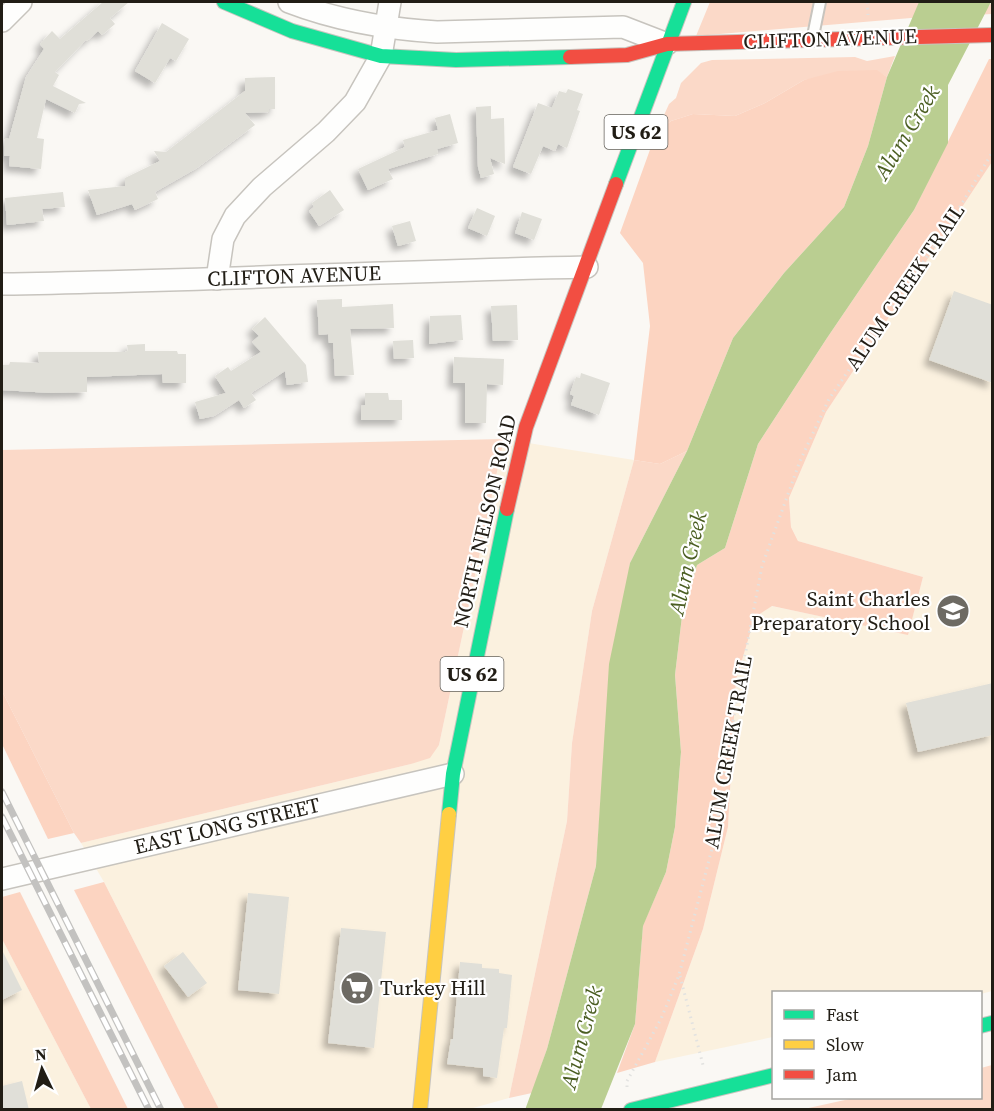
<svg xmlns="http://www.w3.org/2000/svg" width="994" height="1111" font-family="'Source Serif 4',serif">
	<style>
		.built { fill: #fbf1df }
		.green { fill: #fbd9c8 }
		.forest { fill: #fcd4c1 }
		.water { fill: #bace91 }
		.building { fill: #e0dfd8; filter: url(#shadow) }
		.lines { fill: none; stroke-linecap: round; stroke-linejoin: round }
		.lane-casing { stroke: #c7c4be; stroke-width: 14 }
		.street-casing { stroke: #c7c4be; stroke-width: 24 }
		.fast-casing { stroke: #c7c4be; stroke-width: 16 }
		.slow-casing { stroke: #c7c4be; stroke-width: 16 }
		.jam-casing { stroke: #c7c4be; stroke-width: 16 }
		.path { stroke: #e2e2e0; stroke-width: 3; stroke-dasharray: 1.5 4.5; stroke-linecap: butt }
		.lane { stroke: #fefefd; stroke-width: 10 }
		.street { stroke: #fefefd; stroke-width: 21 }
		.fast { stroke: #16e098; stroke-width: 14 }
		.slow { stroke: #ffcf43; stroke-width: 14 }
		.jam { stroke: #f24e42; stroke-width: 14 }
		.rail-casing { stroke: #c3c2c0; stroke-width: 7 }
		.rail { stroke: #fff; stroke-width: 4.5; stroke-dasharray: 14; stroke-linecap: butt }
		.labels { text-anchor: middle; stroke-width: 4.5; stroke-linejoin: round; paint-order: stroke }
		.shield { fill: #fff; stroke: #64615b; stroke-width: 1.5 }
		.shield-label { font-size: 20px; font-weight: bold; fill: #211d15 }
		.street-label { font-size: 21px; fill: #211d15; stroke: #fff }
		.poi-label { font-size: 21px; fill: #211d15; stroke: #fff; text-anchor: end }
		.water-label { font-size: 22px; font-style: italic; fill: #4b5e22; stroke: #fff }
	</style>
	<defs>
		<filter id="shadow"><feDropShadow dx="-5.5" dy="5.5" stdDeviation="3" flood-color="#0004"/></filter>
	</defs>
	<rect width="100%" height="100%" fill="#faf8f4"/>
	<g class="built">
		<polygon points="992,162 992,991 981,994 774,992 773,1037 655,1062 703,929 728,827 736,680 755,617 771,606 908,634 923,577 798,541 791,527 789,498 826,412"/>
		<polygon points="504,439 634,460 592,611 572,743 567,821 509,1098 466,1110 219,1109 104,882 81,843 411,764 439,745"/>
		<polygon points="2,939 91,1109 2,1109"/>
	</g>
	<g class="green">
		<polygon points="710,2 986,2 984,12 992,2 992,14 911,18 696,36"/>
		<polygon points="895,56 887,77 877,71 804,80 765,103 735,116 693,114 671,121 656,133 669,104 676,98 681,83 701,63 712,60 855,57 867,61"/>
		<polygon points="504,439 439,745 430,758 411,764 81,843 74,833 2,691 2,450"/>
		<polygon points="687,451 630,563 602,783 596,866 547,1049 532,1093 509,1098 567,821 572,743 592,611 634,460 660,464"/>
		<polygon points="992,1065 992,1109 804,1109 854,1098 980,1098 981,1068"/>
	</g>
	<g class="forest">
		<polygon points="989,59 992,59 992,162 826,412 789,498 791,527 798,541 923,577 908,635 772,606 755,617 736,680 728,827 703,929 655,1062 617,1073 635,1024 643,925 666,872 675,827 681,752 675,675 682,616 697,565 725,548 758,444 827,338 914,210"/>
		<polygon points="877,70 887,77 868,146 844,207 784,273 733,338 687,451 660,464 634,460 650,326 643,263 620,233 656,133 671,121 693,114 735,116 765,103 804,80 838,71"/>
		<polygon points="2,691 74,833 48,839 2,744"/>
		<polygon points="104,882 219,1109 185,1109 74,890"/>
		<polygon points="20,892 128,1109 91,1109 2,939 2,897"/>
	</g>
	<polygon class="water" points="919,2 991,2 948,85 948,143 914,210 827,338 758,444 725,548 697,565 682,616 675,675 681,752 675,827 666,872 643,926 635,1024 601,1109 525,1110 547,1049 596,866 609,664 630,563 687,451 733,338 784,273 844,207 868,146 887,77"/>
	<g class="building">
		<polygon points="103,2 129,2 110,18 115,24 102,35 98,31 87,41 86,40 55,72 59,75 53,86 86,103 79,104 75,113 46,99 37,138 44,139 41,169 9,166 10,156 4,156 5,138 9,139 26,77 44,49 40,44 52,31 60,39"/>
		<polygon points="162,23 189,39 176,61 170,58 155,83 135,71"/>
		<polygon points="275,77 275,109 269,109 269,112 245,113 255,125 197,168 155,192 158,199 135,210 132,204 97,215 88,190 125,186 125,178 160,161 154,151 166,152 245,91 245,78"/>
		<polygon points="568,89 583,94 577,110 580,111 567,148 558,144 555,151 543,146 531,174 513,167 538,103 552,108 559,91 566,93"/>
		<polygon points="491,106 491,119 504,118 505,164 490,158 494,174 481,178 478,167 476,107"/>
		<polygon points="450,114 458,143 437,149 438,154 388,169 393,179 368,190 358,169 405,147 403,140 438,130 435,118"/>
		<polygon points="330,190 344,210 319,226 309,211 314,207 312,203"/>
		<polygon points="63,192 65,207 42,209 44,221 7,225 5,198"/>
		<polygon points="477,208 495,216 487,236 468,228"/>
		<polygon points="522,212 542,219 534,240 515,233"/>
		<polygon points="410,221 416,241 398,246 392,226"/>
		<polygon points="954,291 993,305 993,383 929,360"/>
		<polygon points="342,299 342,307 393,304 394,328 350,329 354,375 335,376 333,343 329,343 328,334 319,335 317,300"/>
		<polygon points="517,305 518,340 493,341 491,306"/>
		<polygon points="461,315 463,340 429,344 430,316"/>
		<polygon points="265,317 306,365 308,382 287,385 285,371 251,393 256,400 244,408 239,400 214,416 200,419 195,402 226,393 215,376 228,367 231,371 261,352 252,342 259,336 252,329"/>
		<polygon points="413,340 414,358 394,359 393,341"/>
		<polygon points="145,344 145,351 177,351 178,354 186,354 186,383 163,383 162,374 87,377 87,392 51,393 2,390 2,365 9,365 10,362 39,363 38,352 125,352 128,351 127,345"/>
		<polygon points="454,357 504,359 503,385 487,384 486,423 465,423 465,383 453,383"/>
		<polygon points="581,373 610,383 599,415 571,405 574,396 570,394 576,377 580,378"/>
		<polygon points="365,393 388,393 389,400 402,400 402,420 361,420 361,406 365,405"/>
		<polygon points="993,683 993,735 918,752 906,703"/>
		<polygon points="248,893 289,897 279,994 238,990"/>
		<polygon points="341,928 386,932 374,1048 328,1043"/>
		<polygon points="2,950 22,990 2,1000"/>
		<polygon points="183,952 207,983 188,997 164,966"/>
		<polygon points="460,962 482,964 482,968 499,969 499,973 512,975 507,1028 504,1028 497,1078 483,1076 483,1068 447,1064 451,1039 453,1039"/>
		<polygon points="22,1081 29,1110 2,1110 2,1086"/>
	</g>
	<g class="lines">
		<g class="lane-casing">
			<polyline id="lane" points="813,36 820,2"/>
		</g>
		<g class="street-casing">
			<g id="street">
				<path d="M289 2C336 20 387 29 437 32L623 27 667 44"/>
				<polyline points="2,21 21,2"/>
				<polyline points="217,279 223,239 235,216 262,187 326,132 355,102 381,56 390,2"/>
				<path d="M2 284C197 281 392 271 587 267"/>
				<polyline points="2,879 453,774"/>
			</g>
		</g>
		<g class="fast-casing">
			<g id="fast">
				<polyline points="224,2 292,31 381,56 456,60 570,57"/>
				<polyline points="616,184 684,2"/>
				<polyline points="449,814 453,774 507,509"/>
				<polyline points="980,1026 992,1023"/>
				<polyline points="631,1110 774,1075"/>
			</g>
		</g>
		<g class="slow-casing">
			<polyline id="slow" points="420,1110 449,814"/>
		</g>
		<g class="jam-casing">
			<g id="jam">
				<polyline points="570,57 627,55 667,44 992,35"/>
				<polyline points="507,509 526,427 616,184"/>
			</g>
		</g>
		<g class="path">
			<polyline points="867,2 868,15"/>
			<polyline points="680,976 703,1065"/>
			<polyline points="627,1087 627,1081 661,1019 679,975 714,841 736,703 762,566 800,461 829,399 952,220 992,153"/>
		</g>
		<use href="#lane" class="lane"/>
		<use href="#street" class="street"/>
		<use href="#fast" class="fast"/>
		<use href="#slow" class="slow"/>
		<use href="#jam" class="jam"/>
		<g class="rail-casing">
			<g id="rail">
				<polyline points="2,792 161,1110"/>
				<polyline points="2,817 149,1110"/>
			</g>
		</g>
		<use href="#rail" class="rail"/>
	</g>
	<defs>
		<g id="school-disc" transform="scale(1.725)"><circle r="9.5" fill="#6d6a63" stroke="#fff"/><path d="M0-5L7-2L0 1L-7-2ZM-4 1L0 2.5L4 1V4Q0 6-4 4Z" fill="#fff"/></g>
		<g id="supermarket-disc" transform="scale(1.725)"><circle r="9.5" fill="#6d6a63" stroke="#fff"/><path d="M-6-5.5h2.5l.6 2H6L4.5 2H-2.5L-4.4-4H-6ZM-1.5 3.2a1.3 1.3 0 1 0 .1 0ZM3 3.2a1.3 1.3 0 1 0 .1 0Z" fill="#fff"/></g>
	</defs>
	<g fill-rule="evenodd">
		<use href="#school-disc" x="953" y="611"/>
		<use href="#supermarket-disc" x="357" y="988"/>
	</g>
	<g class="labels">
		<g class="shield">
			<rect x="604.5" y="115" width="63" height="34" rx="4.5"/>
			<rect x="440.5" y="657" width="63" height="34" rx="4.5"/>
		</g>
		<g class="shield-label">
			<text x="636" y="139">US 62</text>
			<text x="472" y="681">US 62</text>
		</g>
		<g class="street-label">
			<text transform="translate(830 39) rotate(-2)" y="7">CLIFTON AVENUE</text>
			<text transform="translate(294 276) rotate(-2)" y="7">CLIFTON AVENUE</text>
			<text transform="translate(905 287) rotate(-56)" y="7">ALUM CREEK TRAIL</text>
			<text transform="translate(485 521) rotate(-77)" y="7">NORTH NELSON ROAD</text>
			<text transform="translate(728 752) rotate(-80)" y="7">ALUM CREEK TRAIL</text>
			<text transform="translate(227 826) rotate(-13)" y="7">EAST LONG STREET</text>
		</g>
		<g class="poi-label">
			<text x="930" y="606">Saint Charles<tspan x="930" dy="24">Preparatory School</tspan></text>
			<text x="380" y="995" text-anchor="start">Turkey Hill</text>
		</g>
		<g class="water-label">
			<text transform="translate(906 132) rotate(-59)" y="8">Alum Creek</text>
			<text transform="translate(687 563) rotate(-77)" y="8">Alum Creek</text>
			<text transform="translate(581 1037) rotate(-75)" y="8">Alum Creek</text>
		</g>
	</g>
	<rect width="994" height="1111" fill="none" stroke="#211d15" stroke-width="6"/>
	<rect x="772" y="991" width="210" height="108" fill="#ffffff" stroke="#a6a5a1" stroke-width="1.5"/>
	<rect x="784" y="1010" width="30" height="9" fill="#16e098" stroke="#a6a5a1" stroke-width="1.5"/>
	<text x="826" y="1021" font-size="18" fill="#211d15">Fast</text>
	<rect x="784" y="1040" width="30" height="9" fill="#ffcf43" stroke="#a6a5a1" stroke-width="1.5"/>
	<text x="826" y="1051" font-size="18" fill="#211d15">Slow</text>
	<rect x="784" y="1070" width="30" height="9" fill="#f24e42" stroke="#a6a5a1" stroke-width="1.5"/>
	<text x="826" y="1081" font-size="18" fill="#211d15">Jam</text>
	<g transform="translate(42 1069) rotate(355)" stroke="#ffffff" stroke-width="4.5" paint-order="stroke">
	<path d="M0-4.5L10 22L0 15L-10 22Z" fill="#211d15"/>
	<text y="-9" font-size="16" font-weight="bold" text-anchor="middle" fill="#211d15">N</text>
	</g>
</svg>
